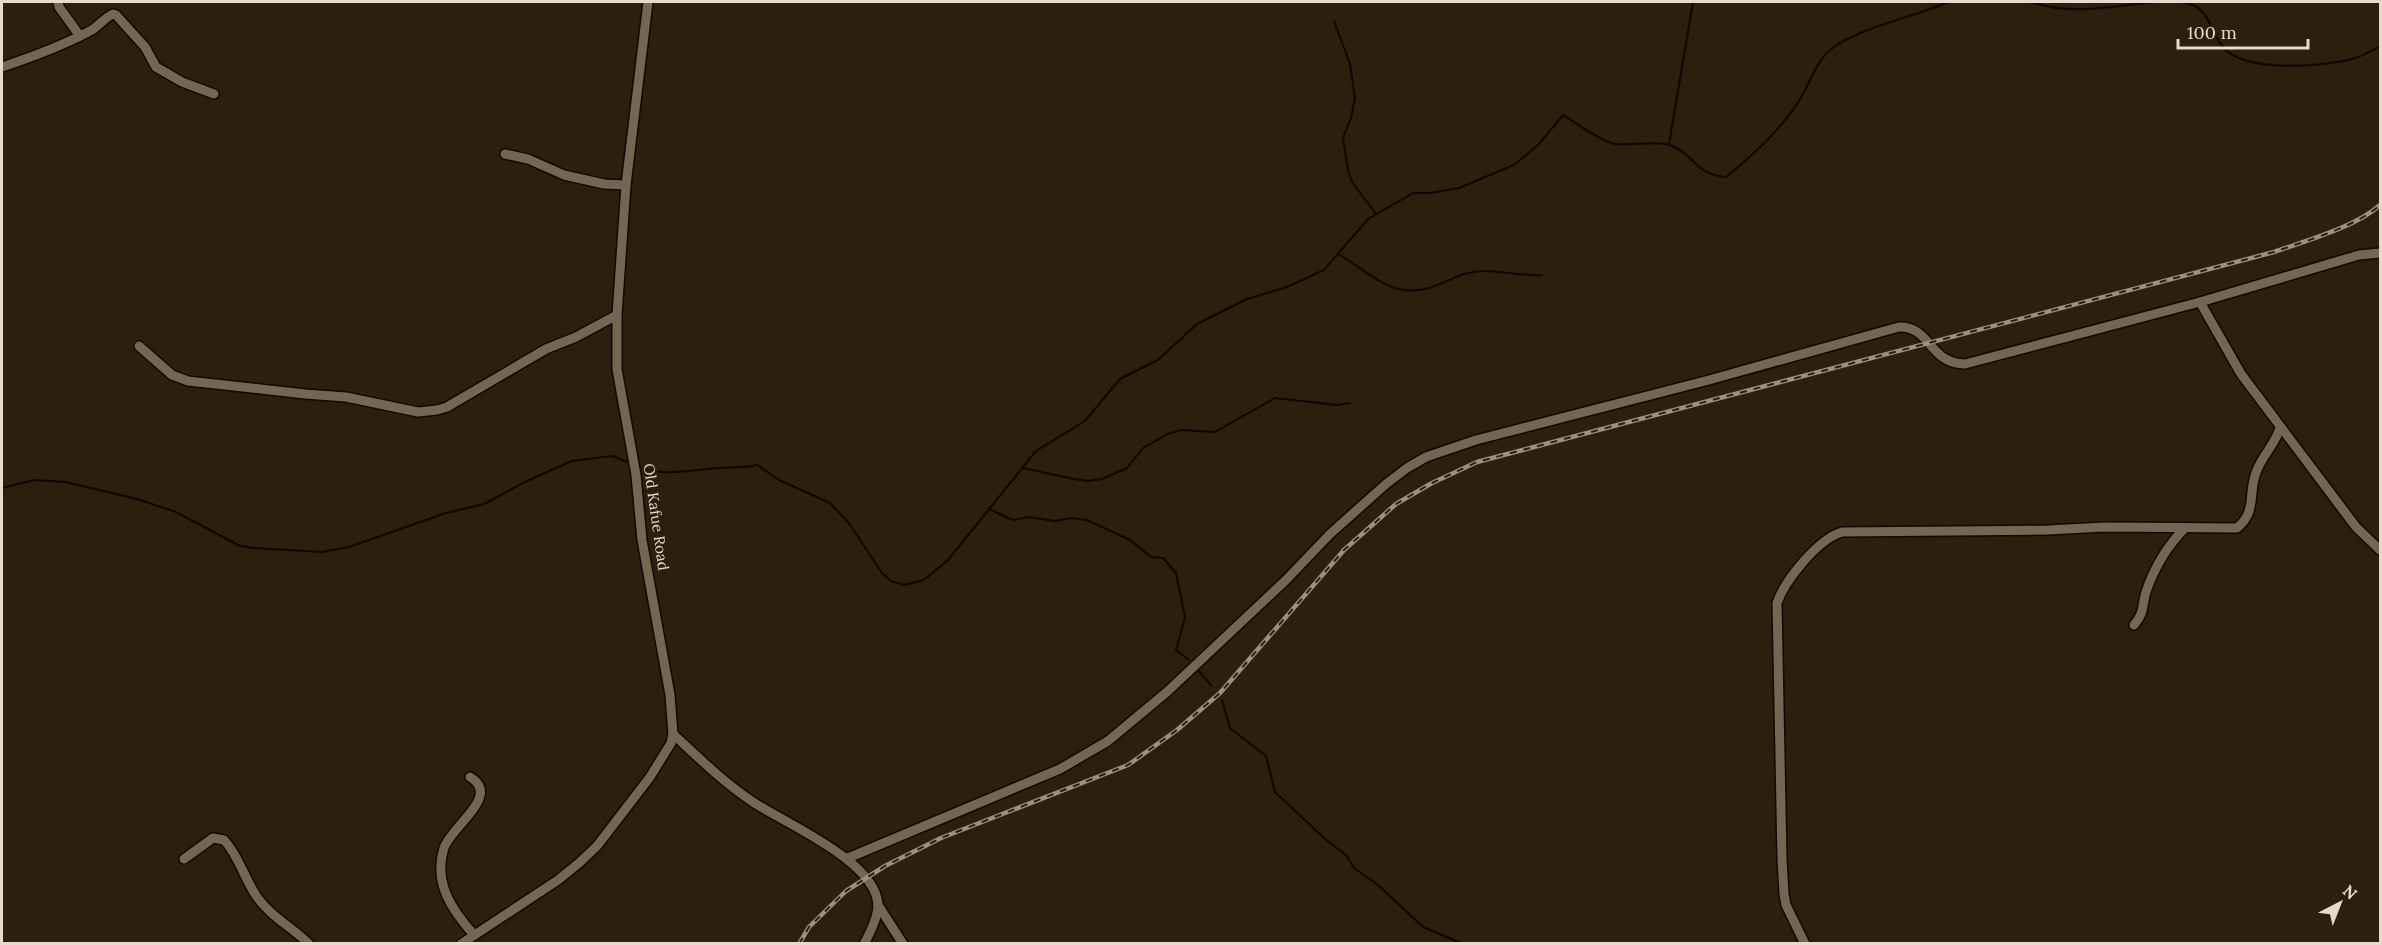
<svg xmlns="http://www.w3.org/2000/svg" width="2382" height="945" font-family="Lora,serif">
	<style>
		.lines { fill: none; stroke-linecap: round; stroke-linejoin: round }
		.stream { stroke: #120500; stroke-width: 2 }
		.minor-casing { stroke: #130800; stroke-width: 12 }
		.minor { stroke: #746652; stroke-width: 9 }
		.rail-casing { stroke: #9b9183; stroke-width: 4.5 }
		.rail { stroke: #2b1f0d; stroke-width: 2; stroke-dasharray: 7; stroke-linecap: butt }
		.labels { text-anchor: middle; stroke-width: 6; stroke-linejoin: round; paint-order: stroke }
		.street-label { font-size: 15px; fill: #e3dbd0; stroke: #2b1f0d }
	</style>
	<rect width="100%" height="100%" fill="#2b1f0d"/>
	<g class="lines">
		<g class="stream">
			<path d="M2031 2C2072 16 2112 6 2154 2"/>
			<path d="M2183 2C2211 7 2209 31 2224 48 2246 73 2326 67 2355 58 2364 55 2372 51 2380 46"/>
			<polyline points="1334,21 1350,64 1355,98 1351,118 1343,138 1348,170 1352,182 1376,214"/>
			<polyline points="1669,144 1693,2"/>
			<path d="M1338 254C1369 272 1391 299 1429 288 1443 284 1455 276 1468 273 1494 267 1518 277 1542 275"/>
			<path d="M638 467C664 477 692 470 719 468 733 467 744 468 757 465L779 480 830 503 849 523 882 573 891 581 904 585 924 580 948 560 1036 451 1085 421 1120 379 1158 360 1197 324 1247 299 1287 287 1324 270 1368 219 1413 193H1430L1459 188 1514 165 1538 145 1563 115C1576 123 1603 143 1616 144 1633 146 1655 140 1672 146 1696 155 1693 174 1726 177 1751 157 1781 129 1799 101 1811 82 1816 58 1837 45 1871 24 1912 18 1948 2"/>
			<polyline points="1023,468 1074,479 1088,481 1102,479 1127,468 1143,448 1168,434 1181,430 1215,432 1275,398 1337,405 1350,403"/>
			<polyline points="2,488 34,480 65,482 137,499 176,512 240,546 254,548 322,552 349,547 446,513 484,504 529,480 572,461 612,456 630,463"/>
			<polyline points="989,509 1008,518 1015,520 1028,517 1055,521 1071,518 1087,520 1130,540 1151,557 1163,558 1176,573 1185,617 1176,650 1189,660"/>
			<polyline points="1197,669 1211,685"/>
			<polyline points="1222,700 1230,728 1266,756 1275,792 1325,839 1347,856 1354,868 1378,885 1423,927 1463,944"/>
		</g>
		<g class="minor-casing">
			<g id="minor">
				<polyline points="58,2 59,7 80,36"/>
				<path d="M2 67C32 57 62 46 90 31 98 27 104 18 113 14L116 15 145 47 156 67 182 82 214 94"/>
				<polyline points="505,154 528,159 564,175 604,184 626,185"/>
				<polyline points="2200,302 2241,374 2356,527 2380,550"/>
				<polyline points="139,346 172,375 188,381 305,394 346,397 418,412 437,410 447,407 546,349 576,337 617,315"/>
				<path d="M2134 625C2146 611 2141 605 2147 589 2155 567 2169 544 2185 528"/>
				<path d="M673 734C700 759 722 781 753 802 786 824 876 861 878 905 878 917 870 933 864 944"/>
				<path d="M470 777C502 796 451 826 444 848 433 883 452 910 474 935"/>
				<path d="M848 858 1060 769 1108 741 1168 691 1286 580 1330 534 1386 484 1407 468 1426 457 1476 440 1709 380 1899 327C1931 326 1929 364 1965 364L2200 302 2359 255 2380 253"/>
				<path d="M184 859 213 838 224 840C239 856 244 878 257 897 271 917 292 927 309 944"/>
				<polyline points="878,905 903,944"/>
				<polyline points="461,944 558,880 579,863 597,846 650,777 671,743 673,734 670,695 642,540 636,475 617,369 617,315 626,185 648,2"/>
				<path d="M1805 944 1786 905 1784 894 1782 859 1777 603C1785 580 1818 539 1842 532L2048 530 2105 527 2237 528C2258 511 2247 493 2257 470 2263 455 2275 444 2280 428"/>
			</g>
		</g>
		<use href="#minor" class="minor"/>
		<g class="rail-casing">
			<path id="rail" d="M799 944 809 927 846 891 885 866 941 838 1128 765 1177 730 1220 693 1344 550 1396 504 1432 483 1477 462 2274 252C2305 241 2356 227 2380 205"/>
		</g>
		<use href="#rail" class="rail"/>
	</g>
	<g class="labels">
		<g class="street-label">
			<text transform="translate(656 517) rotate(82)" y="5">Old Kafue Road</text>
		</g>
	</g>
	<rect width="2382" height="945" fill="none" stroke="#e3dbd0" stroke-width="6"/>
	<g transform="translate(2340 903) rotate(42)" stroke="#2b1f0d" stroke-width="4.5" paint-order="stroke">
	<path d="M0-4.5L10 22L0 15L-10 22Z" fill="#e3dbd0"/>
	<text y="-9" font-size="16" font-weight="bold" text-anchor="middle" fill="#e3dbd0">N</text>
	</g>
	<path d="M2178 39v9h130v-9" fill="none" stroke="#e3dbd0" stroke-width="3"/>
	<text x="2187" y="39" font-size="18" fill="#e3dbd0" stroke="#2b1f0d" stroke-width="4.5" paint-order="stroke">100 m</text>
</svg>
